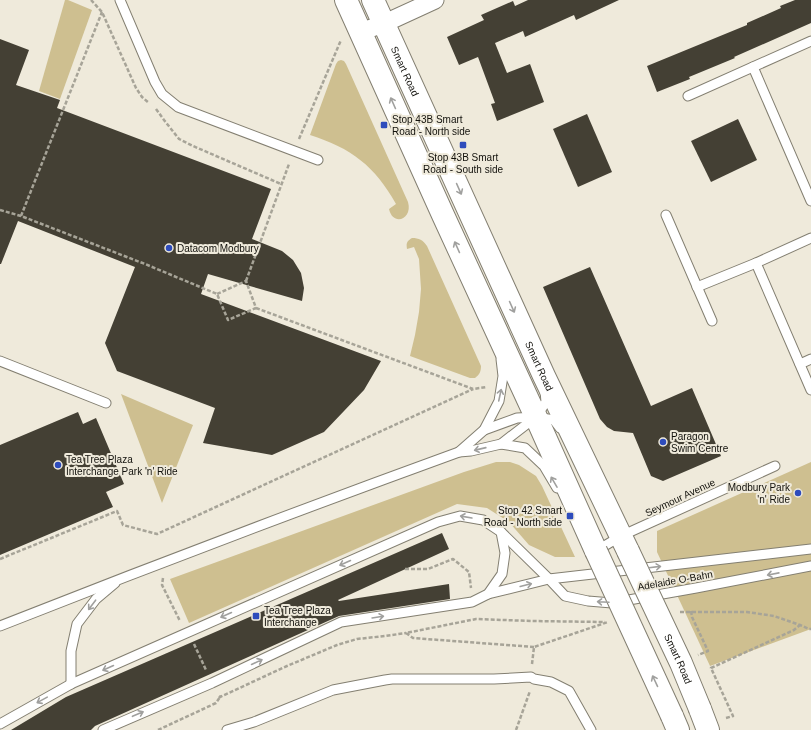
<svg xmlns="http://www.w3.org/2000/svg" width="811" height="730" font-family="Helvetica,sans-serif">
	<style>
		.green { fill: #cebf90 }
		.building { fill: #444034 }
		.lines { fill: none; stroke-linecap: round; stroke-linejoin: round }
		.service-casing { stroke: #837f71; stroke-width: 11 }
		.minor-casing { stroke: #837f71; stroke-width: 19 }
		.secondary-casing { stroke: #837f71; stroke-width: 24 }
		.path { stroke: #a7a498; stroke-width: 2.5; stroke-dasharray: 4 2; stroke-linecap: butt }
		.service { stroke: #fff; stroke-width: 9 }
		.minor { stroke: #fff; stroke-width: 17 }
		.secondary { stroke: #fff; stroke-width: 22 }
		.secondary-bridge-casing { stroke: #837f71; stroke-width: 24; stroke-linecap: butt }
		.secondary-bridge { stroke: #fff; stroke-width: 22 }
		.oneway { stroke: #a0a09e }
		.poi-dot { fill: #2e4cbc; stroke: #efeadb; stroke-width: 1.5 }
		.labels { text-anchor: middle; stroke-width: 4; stroke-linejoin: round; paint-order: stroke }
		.street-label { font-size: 10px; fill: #12110c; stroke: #efeadb }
		.poi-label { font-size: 10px; fill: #12110c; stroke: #efeadb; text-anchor: start }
	</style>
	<rect width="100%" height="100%" fill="#efeadb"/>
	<g class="green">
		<polygon points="65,0 68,0 92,10 60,99 39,91"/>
		<path d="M341 60 344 61 346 64 408 202C413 219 393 227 389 209L396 204C375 166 351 148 310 135L336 64 338 61Z"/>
		<path d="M412 238C419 238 423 240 427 246L481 366C481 372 479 375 475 378H470L410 356 415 335 419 312 421 289 419 259 414 247 407 249C406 243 407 241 412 238Z"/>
		<polygon points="121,394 193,425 162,503"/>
		<polygon points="496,462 510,462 519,465 536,476 542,486 575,557 555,557 529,545 509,522 487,508 457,504 189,623 170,579 464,472"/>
		<polygon points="811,462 811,629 710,666 657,552 657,531"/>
	</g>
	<g class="building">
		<polygon points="528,0 619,0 576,20 574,15 525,37 523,31 495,43 507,73 530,64 544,102 497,121 491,104 495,103 478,57 459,65 447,37 484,20 481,15 513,1 515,6"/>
		<polygon points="795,0 811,0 811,23 734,57 735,58 689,77 690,79 657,92 647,66 747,25 747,23 781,8 780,6"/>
		<polygon points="0,39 29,50 16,85 60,100 57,108 271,189 252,239 282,251 293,260 301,273 304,288 302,301 208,274 201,294 381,361 364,390 324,432 272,455 203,443 215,408 117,371 105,343 135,267 18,221 1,264 0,264"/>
		<polygon points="587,114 612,172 578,187 553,129"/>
		<polygon points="738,119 757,160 711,182 691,141"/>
		<polygon points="590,267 651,406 692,388 721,456 663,481 651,476 633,433 614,431 607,427 600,419 543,287"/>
		<polygon points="78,412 83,424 96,418 124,484 106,492 113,507 0,555 0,445"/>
		<polygon points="442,533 449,549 338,600 339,601 449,584 450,599 339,616 95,726 91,730 11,730 66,697"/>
	</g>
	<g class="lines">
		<g class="service-casing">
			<g id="service">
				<polyline points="120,0 155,82 162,94 178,107 318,160"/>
				<polyline points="753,67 811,201"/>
				<polyline points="688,96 811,41"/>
				<polyline points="666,215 712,321"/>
				<polyline points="756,263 811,390"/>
				<polyline points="697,287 756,263 811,238"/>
				<polyline points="0,361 106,403"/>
				<polyline points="800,364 811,359"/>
				<polyline points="484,430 517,418 536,417 554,420 560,428"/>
				<polyline points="501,444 536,417 546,402 545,391"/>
				<polyline points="459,452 484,430 499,401 503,376 501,359"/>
				<polyline points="596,551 621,536 775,466"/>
				<polyline points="488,594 549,579 811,549"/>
				<path d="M0 626C152 566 305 508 459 452L471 451 501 444 525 448 544 466 557 488"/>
				<polyline points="71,684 71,651 77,624 96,599 115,583"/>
				<polyline points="0,724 71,684 438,522 460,516 483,520 501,532 549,579 565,596 588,601 612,603 696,588 811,566"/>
				<polyline points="103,730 212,683 341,622 472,602 488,594 502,574 505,553 501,532"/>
				<polyline points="227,730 254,722 333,690 385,680 392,679 494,679 531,677 534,679 551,682 569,691 591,730"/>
			</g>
		</g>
		<g class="minor-casing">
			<polyline id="minor" points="361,32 385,23 435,0"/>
		</g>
		<g class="secondary-casing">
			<g id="secondary">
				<polyline points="346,0 443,215 536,417 596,551"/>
				<path id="s1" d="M373 0 544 376 628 551"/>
				<polyline points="700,709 708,730"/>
				<polyline points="672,716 678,730"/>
			</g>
		</g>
		<g class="path">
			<polyline points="91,0 102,12 136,88 142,97 149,103"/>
			<polyline points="156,109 164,120 179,139 193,146 281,184"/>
			<polyline points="299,139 341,40"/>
			<polyline points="0,210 21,216 145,264 217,294 228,320 256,308 246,281 217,294"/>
			<polyline points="21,216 102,12"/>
			<polyline points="246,281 289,164"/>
			<polyline points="256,308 473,389 487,387"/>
			<polyline points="0,559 117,511 123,525 157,534 473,389"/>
			<polyline points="405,569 428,569 453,559 469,572 471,588"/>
			<polyline points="163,578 162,585 180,621"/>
			<polyline points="691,611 692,617 708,651 698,655"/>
			<polyline points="680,612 747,612 774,616 800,625 809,629 811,629"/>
			<polyline points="194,644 206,670"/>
			<polyline points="534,647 413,638 406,633 476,619 532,621 605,622"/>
			<polyline points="532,664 534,647 608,622"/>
			<polyline points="219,696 220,697 287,666 337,645 357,639 385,636 406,633"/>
			<polyline points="726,718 733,716 711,668 794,630 800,625"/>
			<polyline points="158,730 216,703 220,697"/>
			<polyline points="516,730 530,691"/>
		</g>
		<use href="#service" class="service"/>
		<use href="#minor" class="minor"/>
		<use href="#secondary" class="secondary"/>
		<g class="secondary-bridge-casing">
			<g id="secondary-bridge">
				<polyline points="596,551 672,716"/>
				<path id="s2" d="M628 551 681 663 700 709"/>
			</g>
		</g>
		<use href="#secondary-bridge" class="secondary-bridge"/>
	</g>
	<defs><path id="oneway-shaft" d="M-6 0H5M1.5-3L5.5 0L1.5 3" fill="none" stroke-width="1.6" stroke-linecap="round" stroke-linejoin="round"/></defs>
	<g class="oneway">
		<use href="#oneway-shaft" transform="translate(393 103) rotate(-114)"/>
		<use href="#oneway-shaft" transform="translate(459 189) rotate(66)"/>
		<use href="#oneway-shaft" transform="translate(457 247) rotate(-114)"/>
		<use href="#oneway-shaft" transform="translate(512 307) rotate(66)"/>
		<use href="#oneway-shaft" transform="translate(500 395) rotate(-78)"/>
		<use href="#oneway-shaft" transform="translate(480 449) rotate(167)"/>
		<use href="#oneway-shaft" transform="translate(554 482) rotate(-120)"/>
		<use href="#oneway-shaft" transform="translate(466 517) rotate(-170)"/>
		<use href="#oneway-shaft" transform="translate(345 563) rotate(156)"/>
		<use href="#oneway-shaft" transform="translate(655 567) rotate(-7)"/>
		<use href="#oneway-shaft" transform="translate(773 574) rotate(169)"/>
		<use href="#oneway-shaft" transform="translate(526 585) rotate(-14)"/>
		<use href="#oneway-shaft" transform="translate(603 602) rotate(-177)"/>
		<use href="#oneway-shaft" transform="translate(92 605) rotate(127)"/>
		<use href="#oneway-shaft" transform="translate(226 615) rotate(156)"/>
		<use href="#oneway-shaft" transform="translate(378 617) rotate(-9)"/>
		<use href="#oneway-shaft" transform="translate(257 662) rotate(-25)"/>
		<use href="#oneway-shaft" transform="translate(108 668) rotate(156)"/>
		<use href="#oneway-shaft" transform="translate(655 681) rotate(-115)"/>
		<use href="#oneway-shaft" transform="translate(42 700) rotate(151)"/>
		<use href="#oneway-shaft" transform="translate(138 714) rotate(-23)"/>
	</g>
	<g class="poi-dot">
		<rect x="380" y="121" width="8" height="8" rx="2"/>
		<rect x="459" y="141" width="8" height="8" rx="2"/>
		<circle cx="169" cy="248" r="4"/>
		<circle cx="663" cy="442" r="4"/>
		<circle cx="58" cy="465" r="4"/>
		<circle cx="798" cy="493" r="4"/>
		<rect x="566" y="512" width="8" height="8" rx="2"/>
		<rect x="252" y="612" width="8" height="8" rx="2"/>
	</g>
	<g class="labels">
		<g class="street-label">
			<text dy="4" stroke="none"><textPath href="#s1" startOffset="78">Smart Road</textPath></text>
			<text dy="4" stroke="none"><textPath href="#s1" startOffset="402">Smart Road</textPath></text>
			<text transform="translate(680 497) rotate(-25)" y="4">Seymour Avenue</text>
			<text transform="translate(675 580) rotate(-10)" y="4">Adelaide O-Bahn</text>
			<text dy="4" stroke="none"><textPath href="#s2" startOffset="119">Smart Road</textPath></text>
		</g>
		<g class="poi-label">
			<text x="392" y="123">Stop 43B Smart<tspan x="392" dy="12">Road - North side</tspan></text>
			<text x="463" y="161" text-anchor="middle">Stop 43B Smart<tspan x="463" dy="12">Road - South side</tspan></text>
			<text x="177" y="252">Datacom Modbury</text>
			<text x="671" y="440">Paragon<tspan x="671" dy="12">Swim Centre</tspan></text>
			<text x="66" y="463">Tea Tree Plaza<tspan x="66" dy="12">Interchange Park 'n' Ride</tspan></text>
			<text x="790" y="491" text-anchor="end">Modbury Park<tspan x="790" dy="12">'n' Ride</tspan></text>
			<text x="562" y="514" text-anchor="end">Stop 42 Smart<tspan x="562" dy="12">Road - North side</tspan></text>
			<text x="264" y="614">Tea Tree Plaza<tspan x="264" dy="12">Interchange</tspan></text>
		</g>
	</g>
</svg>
